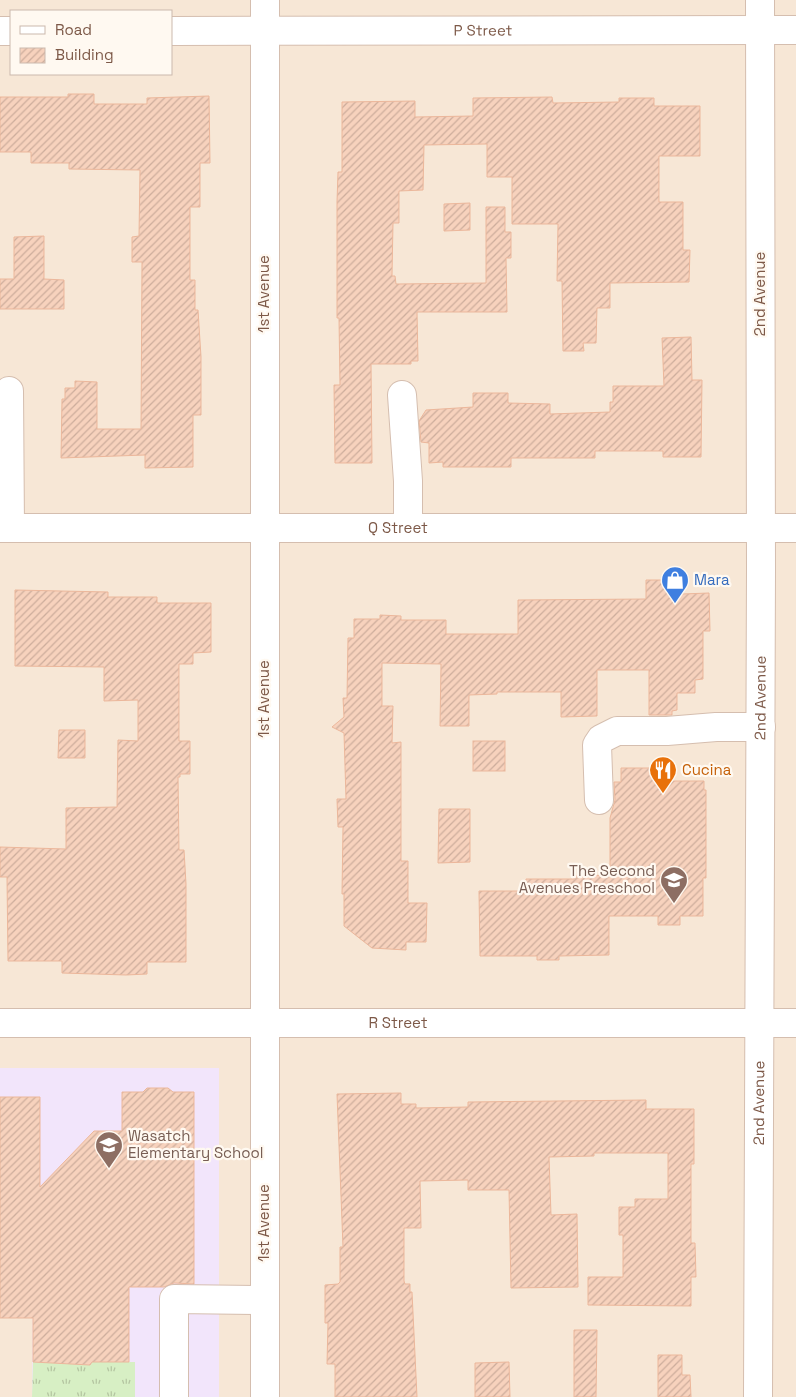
<svg xmlns="http://www.w3.org/2000/svg" width="796" height="1397" font-family="'Space Grotesk',sans-serif">
	<style>
		.residential { fill: #f7e7d6; fill-rule: evenodd }
		.education { fill: #f2e5fb }
		.grass { fill: url(#grass-tufts) }
		.building { fill: url(#building-hatch); stroke: #ecb79b }
		.lines { fill: none; stroke-linecap: round; stroke-linejoin: round }
		.minor-casing { stroke: #d5beaf; stroke-width: 30 }
		.minor { stroke: #fff; stroke-width: 28 }
		.labels { text-anchor: middle; stroke-width: 4.5; stroke-linejoin: round; paint-order: stroke }
		.street-label { font-size: 15px; fill: #7d5948; stroke: #fff9f1 }
		.shop-label { font-size: 15px; fill: #366cbe; stroke: #fff9f1; text-anchor: start }
		.food-label { font-size: 15px; fill: #c56008; stroke: #fff9f1; text-anchor: start }
		.education-label { font-size: 15px; fill: #785e54; stroke: #fff9f1; text-anchor: end }
	</style>
	<defs>
		<pattern id="grass-tufts" width="24" height="20" patternUnits="userSpaceOnUse" patternTransform="scale(1.25)"><rect width="24" height="20" fill="#d7efc4"/><path d="M3 7l-1-3M5 7V3M7 7l1-3M15 17l-1-3M17 17v-4M19 17l1-3" fill="none" stroke="#b4c5a1"/></pattern>
		<pattern id="building-hatch" width="6" height="6" patternUnits="userSpaceOnUse" patternTransform="scale(1.25)"><rect width="6" height="6" fill="#f7d2bd"/><path d="M-1 1l2-2M0 6l6-6M5 7l2-2" fill="none" stroke="#cdad9c"/></pattern>
	</defs>
	<rect width="100%" height="100%" fill="#fef5e8"/>
	<path class="residential" d="M0 0H796V1397H0ZM11 11H171V74H11Z"/>
	<polygon class="education" points="0,1068 219,1068 219,1397 32,1397 33,1270 0,1270"/>
	<polygon class="grass" points="33,1362 90,1365 92,1362 135,1362 135,1397 32,1397"/>
	<g class="building">
		<polygon points="68,94 94,94 94,104 147,104 147,98 209,96 210,163 200,163 200,207 190,207 190,280 195,280 195,310 198,310 201,357 201,415 193,415 193,467 145,468 145,455 61,458 62,399 65,399 65,388 75,388 75,381 97,382 97,429 141,429 142,262 132,262 132,237 139,236 140,170 69,169 69,163 31,163 31,152 0,152 0,97 68,97"/>
		<polygon points="552,97 553,103 619,102 619,98 654,98 654,106 700,106 700,156 659,156 659,202 683,202 683,250 690,250 689,282 610,283 610,308 597,308 596,343 583,343 584,351 563,351 562,281 557,281 558,224 512,224 512,177 487,177 487,144 424,145 423,190 399,191 399,223 393,223 392,276 395,276 396,284 486,283 486,207 505,207 505,232 511,232 511,258 506,258 507,312 417,312 418,361 411,361 411,364 371,364 372,463 335,463 334,385 340,385 339,318 337,318 337,202 338,172 342,172 342,102 415,101 415,117 473,116 473,98"/>
		<polygon points="470,203 470,230 444,231 444,204"/>
		<polygon points="44,236 44,279 64,280 64,309 0,309 0,279 14,279 14,237"/>
		<polygon points="691,337 692,380 702,380 701,457 663,457 663,451 595,451 595,458 511,458 511,467 443,467 443,462 429,463 429,443 421,442 419,421 426,410 473,407 473,393 508,393 508,403 550,404 550,414 610,412 610,402 613,402 613,386 664,386 662,338"/>
		<polygon points="646,580 681,580 682,594 709,593 710,631 703,631 703,679 695,680 695,693 677,693 677,710 672,711 672,715 649,715 649,670 597,670 597,716 561,717 561,692 497,692 497,694 469,695 469,726 440,726 441,664 382,663 382,706 393,706 392,743 401,742 401,861 408,861 408,903 427,903 426,942 406,942 406,950 372,948 344,926 344,894 342,894 343,827 338,827 337,799 346,799 344,733 332,727 344,717 343,698 347,698 348,638 354,638 354,619 380,619 380,615 401,616 401,620 446,620 446,634 518,634 518,600 646,599"/>
		<polygon points="15,590 108,592 108,597 157,597 157,603 211,603 211,652 193,653 193,664 179,664 179,741 190,741 190,774 180,774 180,777 178,777 179,850 184,850 186,884 186,962 147,962 147,974 126,975 62,973 62,961 8,961 7,877 0,877 0,847 66,849 66,808 117,807 118,740 138,741 138,700 104,701 104,667 15,666"/>
		<polygon points="59,730 85,730 85,758 58,758"/>
		<rect x="473" y="741" width="32" height="30"/>
		<polygon points="621,768 657,768 657,781 704,781 704,790 706,790 706,878 703,878 703,916 680,916 680,925 658,925 658,916 609,916 609,955 559,956 559,960 537,960 537,956 480,956 479,891 526,891 526,879 574,879 574,876 610,875 610,818 615,800 614,782 621,782"/>
		<polygon points="439,809 470,809 470,862 438,863"/>
		<polygon points="147,1088 168,1088 173,1092 194,1092 194,1284 174,1283 164,1287 129,1287 129,1362 92,1362 90,1365 33,1362 33,1318 0,1318 0,1097 40,1097 40,1187 94,1131 122,1131 122,1092 143,1092"/>
		<polygon points="401,1093 401,1104 416,1104 416,1108 468,1107 468,1102 646,1100 646,1109 694,1109 694,1164 691,1164 691,1243 695,1243 696,1277 691,1277 691,1306 588,1305 588,1277 623,1277 623,1235 619,1235 619,1207 635,1207 635,1199 668,1199 668,1153 594,1153 594,1156 549,1157 551,1215 577,1214 578,1287 511,1288 509,1190 468,1190 468,1180 420,1181 421,1228 404,1228 404,1281 405,1284 410,1284 410,1292 412,1292 417,1397 335,1397 335,1364 327,1364 328,1323 325,1323 325,1285 338,1284 340,1282 340,1247 343,1247 337,1094"/>
		<polygon points="574,1330 597,1330 596,1397 574,1397"/>
		<polygon points="658,1355 682,1355 682,1375 690,1375 691,1397 658,1397"/>
		<polygon points="509,1362 510,1397 475,1397 475,1363"/>
	</g>
	<g class="lines">
		<g class="minor-casing">
			<g id="minor">
				<polyline points="0,31 11,31"/>
				<path id="s1" d="M171 31 796 30"/>
				<polyline points="9,391 10,528"/>
				<polyline points="402,395 408,481 408,527"/>
				<path id="s2" d="M0 528H796"/>
				<polyline points="599,800 597,745 601,739 617,731 667,731 716,727 761,727"/>
				<path id="s3" d="M0 1023H796"/>
				<polyline points="174,1397 174,1299 264,1300"/>
				<polyline points="265,1397 265,0"/>
				<path id="s4" d="M758 1397 761 570 760 0"/>
			</g>
		</g>
		<use href="#minor" class="minor"/>
	</g>
	<defs>
		<g id="shop-pin" transform="scale(1.4375)"><path d="M0 17L-7.5 6A9.5 9.5 0 1 1 7.5 6Z" fill="#3f7fe0" stroke="#fff9f1"/><path d="M-5-2.5h2.3a2.7 3.5 0 0 1 5.4 0H5L5.5 6h-11ZM-1.5-2.5h3a1.5 2.3 0 0 0-3 0Z" fill="#fff"/></g>
		<g id="restaurant-pin" transform="scale(1.4375)"><path d="M0 17L-7.5 6A9.5 9.5 0 1 1 7.5 6Z" fill="#e8710a" stroke="#fff9f1"/><path d="M-5-6h1v4h1v-4h1v4h1v-4h1v5L-1.5 .5V6h-2V.5L-5-1ZM5-6V6H3V1.5H1.5Q1.5-4 5-6Z" fill="#fff"/></g>
		<g id="school-pin" transform="scale(1.4375)"><path d="M0 17L-7.5 6A9.5 9.5 0 1 1 7.5 6Z" fill="#8d6e63" stroke="#fff9f1"/><path d="M0-5L7-2L0 1L-7-2ZM-4 1L0 2.5L4 1V4Q0 6-4 4Z" fill="#fff"/></g>
	</defs>
	<g fill-rule="evenodd">
		<use href="#shop-pin" x="675" y="580"/>
		<use href="#restaurant-pin" x="663" y="770"/>
		<use href="#school-pin" x="674" y="880"/>
		<use href="#school-pin" x="109" y="1145"/>
	</g>
	<g class="labels">
		<g class="street-label">
			<text dy="5" stroke="none"><textPath href="#s1" startOffset="312">P Street</textPath></text>
			<text transform="translate(264 294) rotate(-90)" y="5">1st Avenue</text>
			<text transform="translate(760 294) rotate(-90)" y="5">2nd Avenue</text>
			<text dy="5" stroke="none"><textPath href="#s2" startOffset="398">Q Street</textPath></text>
			<text dy="5" stroke="none"><textPath href="#s4" startOffset="699">2nd Avenue</textPath></text>
			<text transform="translate(264 699) rotate(-90)" y="5">1st Avenue</text>
			<text dy="5" stroke="none"><textPath href="#s3" startOffset="398">R Street</textPath></text>
			<text dy="5" stroke="none"><textPath href="#s4" startOffset="294">2nd Avenue</textPath></text>
			<text transform="translate(264 1223) rotate(-90)" y="5">1st Avenue</text>
		</g>
		<g class="shop-label">
			<text x="694" y="585">Mara</text>
		</g>
		<g class="food-label">
			<text x="682" y="775">Cucina</text>
		</g>
		<g class="education-label">
			<text x="655" y="876">The Second<tspan x="655" dy="17">Avenues Preschool</tspan></text>
			<text x="128" y="1141" text-anchor="start">Wasatch<tspan x="128" dy="17">Elementary School</tspan></text>
		</g>
	</g>
	<rect x="10" y="10" width="162" height="65" fill="#fff9f1" stroke="#cbb9ad"/>
	<rect x="20" y="26" width="25" height="8" fill="#ffffff" stroke="#cbb9ad"/>
	<text x="55" y="35" font-size="15" fill="#7d5948">Road</text>
	<rect x="20" y="48" width="25" height="15" fill="url(#building-hatch)" stroke="#cbb9ad"/>
	<text x="55" y="60" font-size="15" fill="#7d5948">Building</text>
</svg>
